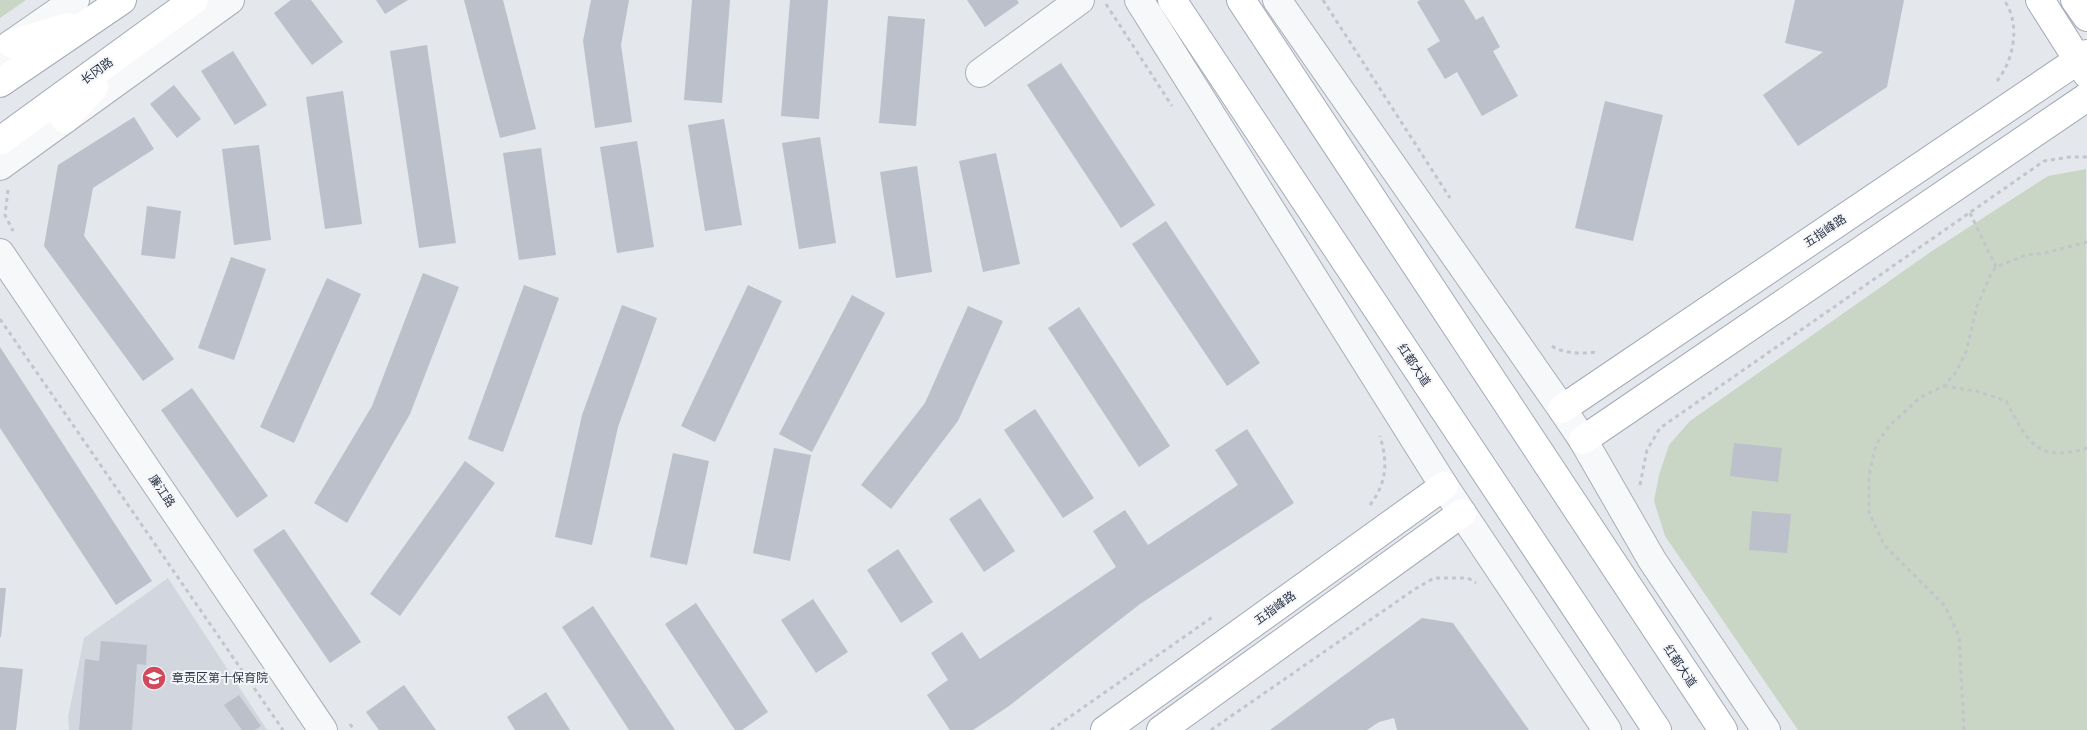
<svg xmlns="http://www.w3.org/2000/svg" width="2087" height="730" font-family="'Source Sans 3','Noto Sans SC',sans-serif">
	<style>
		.built { fill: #d2d6de }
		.green { fill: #c9d6c5 }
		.building { fill: #bbc0ca }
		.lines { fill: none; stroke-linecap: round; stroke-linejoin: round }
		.minor-casing { stroke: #a9aeb7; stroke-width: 30 }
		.major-casing { stroke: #a3abb8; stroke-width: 30 }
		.path { stroke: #c2c5cb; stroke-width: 3; stroke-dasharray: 4 4; stroke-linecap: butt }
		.minor { stroke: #f7f8fa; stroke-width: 28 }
		.major { stroke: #fff; stroke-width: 28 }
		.labels { text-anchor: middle; stroke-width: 4; stroke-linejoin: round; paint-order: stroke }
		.street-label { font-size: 12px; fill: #2b3445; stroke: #f4f6f9 }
		.poi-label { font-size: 12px; fill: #2b3445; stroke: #f4f6f9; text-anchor: start }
	</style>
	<rect width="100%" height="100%" fill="#e4e7ec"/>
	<polygon class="built" points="168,578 267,730 69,730 68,717 84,638"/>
	<g class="green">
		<polygon points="0,0 26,0 0,18"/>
		<polygon points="2086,169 2087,730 1798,730 1665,536 1654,501 1659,475 1669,445 1690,421 1932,251 2048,176"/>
	</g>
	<g class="building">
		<polygon points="291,0 311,0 343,42 312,65 274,13"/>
		<polygon points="376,0 408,0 385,14"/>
		<polygon points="464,0 503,0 536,129 500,138"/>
		<polygon points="591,0 629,0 621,45 632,122 595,128 583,41"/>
		<polygon points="692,0 730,0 722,103 684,100"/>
		<polygon points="790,0 828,0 819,119 781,116"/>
		<polygon points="967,0 1017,0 1019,3 985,27"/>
		<polygon points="1420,0 1464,0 1476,20 1483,16 1500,47 1493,51 1518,96 1482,116 1457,72 1445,79 1427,49 1440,41 1417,2"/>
		<polygon points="1795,0 1904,0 1887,87 1798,146 1763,95 1823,52 1785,43"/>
		<polygon points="888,16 925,19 916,126 879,123"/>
		<polygon points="427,45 456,243 419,248 390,51"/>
		<polygon points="233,51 267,105 235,125 201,71"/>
		<polygon points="1061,63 1155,205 1121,228 1027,85"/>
		<polygon points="174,85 201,119 177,138 150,104"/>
		<polygon points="343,91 362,224 325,229 306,97"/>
		<polygon points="1605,101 1663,115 1633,241 1575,228"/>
		<polygon points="134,117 154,149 93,188 84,236 174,359 143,381 44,246 58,165"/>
		<polygon points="724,119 742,225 705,231 688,125"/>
		<polygon points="820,137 836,243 799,249 782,143"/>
		<polygon points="637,141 654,247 617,253 600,147"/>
		<polygon points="259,145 271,240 234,245 222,149"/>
		<polygon points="541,148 556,255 519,260 503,153"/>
		<polygon points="996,153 1020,264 983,272 959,161"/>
		<polygon points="917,166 932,272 896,278 880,172"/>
		<polygon points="147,206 181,211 175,259 141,255"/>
		<polygon points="1166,221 1260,363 1227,386 1132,244"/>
		<polygon points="231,257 266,269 234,360 198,348"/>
		<polygon points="423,273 459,287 410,414 347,523 314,503 372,406"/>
		<polygon points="327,278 361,294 294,443 260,427"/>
		<polygon points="524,285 559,298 503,452 468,439"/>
		<polygon points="748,285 782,301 715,442 681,426"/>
		<polygon points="852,295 885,313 812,452 779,434"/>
		<polygon points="622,305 657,318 618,427 592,545 555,537 582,415"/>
		<polygon points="968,306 1003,321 958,421 891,509 861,485 925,403"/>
		<polygon points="1079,307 1170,446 1139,467 1048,328"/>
		<polygon points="0,347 152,581 116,605 0,428"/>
		<polygon points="192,388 268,496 237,518 161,410"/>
		<polygon points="1035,409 1094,498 1063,518 1004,430"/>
		<polygon points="1247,429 1294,503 1140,604 1009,706 973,730 950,730 927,695 948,680 931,653 962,632 980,659 1116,567 1093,531 1125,510 1148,545 1238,485 1215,450"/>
		<polygon points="1734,443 1782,448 1778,482 1730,476"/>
		<polygon points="774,448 811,455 790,561 753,553"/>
		<polygon points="673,453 709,461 687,565 650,557"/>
		<polygon points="465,461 495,483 400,616 370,594"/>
		<polygon points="980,498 1015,551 984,572 949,519"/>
		<polygon points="1752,511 1791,514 1787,553 1749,550"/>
		<polygon points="284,529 361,642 330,663 253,550"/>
		<polygon points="898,549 933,602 901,623 867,570"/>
		<polygon points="0,588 6,588 1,637 0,637"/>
		<polygon points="813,599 848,652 816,673 781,620"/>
		<polygon points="696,603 768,712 742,730 735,730 665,624"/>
		<polygon points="593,606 675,730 629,730 562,627"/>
		<polygon points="1422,618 1453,623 1529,730 1397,730 1394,718 1379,722 1367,730 1270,730"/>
		<polygon points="101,641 147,645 146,665 137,664 132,730 79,730 85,659 99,661"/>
		<polygon points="0,667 23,669 16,730 0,730"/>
		<polygon points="404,685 436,730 379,730 366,712"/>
		<polygon points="546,692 570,730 515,730 507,717"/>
		<polygon points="239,695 261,726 255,730 242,730 224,705"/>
	</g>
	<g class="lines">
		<g class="minor-casing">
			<g id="minor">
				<polyline points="1139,0 1444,486 1607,730"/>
				<polyline points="1277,0 1562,409 1583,440 1652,560 1766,730"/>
				<polyline points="0,52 75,0"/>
				<polyline points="980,73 1080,0"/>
				<polyline points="0,166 230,0"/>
				<polyline points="0,253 323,730"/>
			</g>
		</g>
		<g class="major-casing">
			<g id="major">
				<polyline points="1172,0 1657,730"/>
				<polyline points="1241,0 1723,730"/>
				<polyline points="2040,0 2087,74"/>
				<polyline points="2075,0 2087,17"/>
				<polyline points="12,44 68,27"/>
				<polyline points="0,83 122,0"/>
				<polyline points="65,119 94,87"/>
				<polyline points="0,141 194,0"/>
				<polyline points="1562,409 2087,54"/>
				<polyline points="1583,440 2087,97"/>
				<polyline points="1105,730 1444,486"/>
				<polyline points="1161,730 1462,513"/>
			</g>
		</g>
		<g class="path">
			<polyline points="1323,0 1450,198"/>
			<polyline points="1106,4 1172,106"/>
			<path d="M1997 81C2014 60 2021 23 2004 0"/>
			<polyline points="8,190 5,215 13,231"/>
			<polyline points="1970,213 1996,267"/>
			<polyline points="0,319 283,730"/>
			<path d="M1552 346C1563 354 1585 354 1597 352"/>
			<path d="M1944 386 1976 391 2006 401C2027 440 2036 464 2087 448"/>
			<polyline points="1640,485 1647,450 1660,428 2044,161 2070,157 2087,157"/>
			<path d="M1370 505C1387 482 1388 463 1380 436"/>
			<polyline points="350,724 354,730"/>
			<polyline points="1051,730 1214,616"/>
			<polyline points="1211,730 1415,589 1434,578 1468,578 1476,583"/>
			<polyline points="1964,730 1959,636 1945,606 1884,545 1869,512 1869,475 1876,445 1890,425 1921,397 1944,386 1956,372 1966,352 1977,306 1991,274 1996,267 2026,255 2045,253 2087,242"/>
		</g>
		<use href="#minor" class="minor"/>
		<use href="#major" class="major"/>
	</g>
	<defs>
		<g id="school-disc" transform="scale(1.25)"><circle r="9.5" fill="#d1495b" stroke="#f4f6f9"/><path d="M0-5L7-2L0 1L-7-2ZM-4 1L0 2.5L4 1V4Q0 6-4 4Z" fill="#fff"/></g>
	</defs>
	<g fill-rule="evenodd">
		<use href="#school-disc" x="154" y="678"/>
	</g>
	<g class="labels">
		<g class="street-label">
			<text transform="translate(97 71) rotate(-36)" y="4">长冈路</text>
			<text transform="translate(1825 231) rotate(-34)" y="4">五指峰路</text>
			<text transform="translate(1414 365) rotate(56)" y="4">红都大道</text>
			<text transform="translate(162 491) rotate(56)" y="4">廉江路</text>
			<text transform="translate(1275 608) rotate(-36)" y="4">五指峰路</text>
			<text transform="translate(1680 666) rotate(56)" y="4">红都大道</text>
		</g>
		<g class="poi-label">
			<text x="172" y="682">章贡区第十保育院</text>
		</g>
	</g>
</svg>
